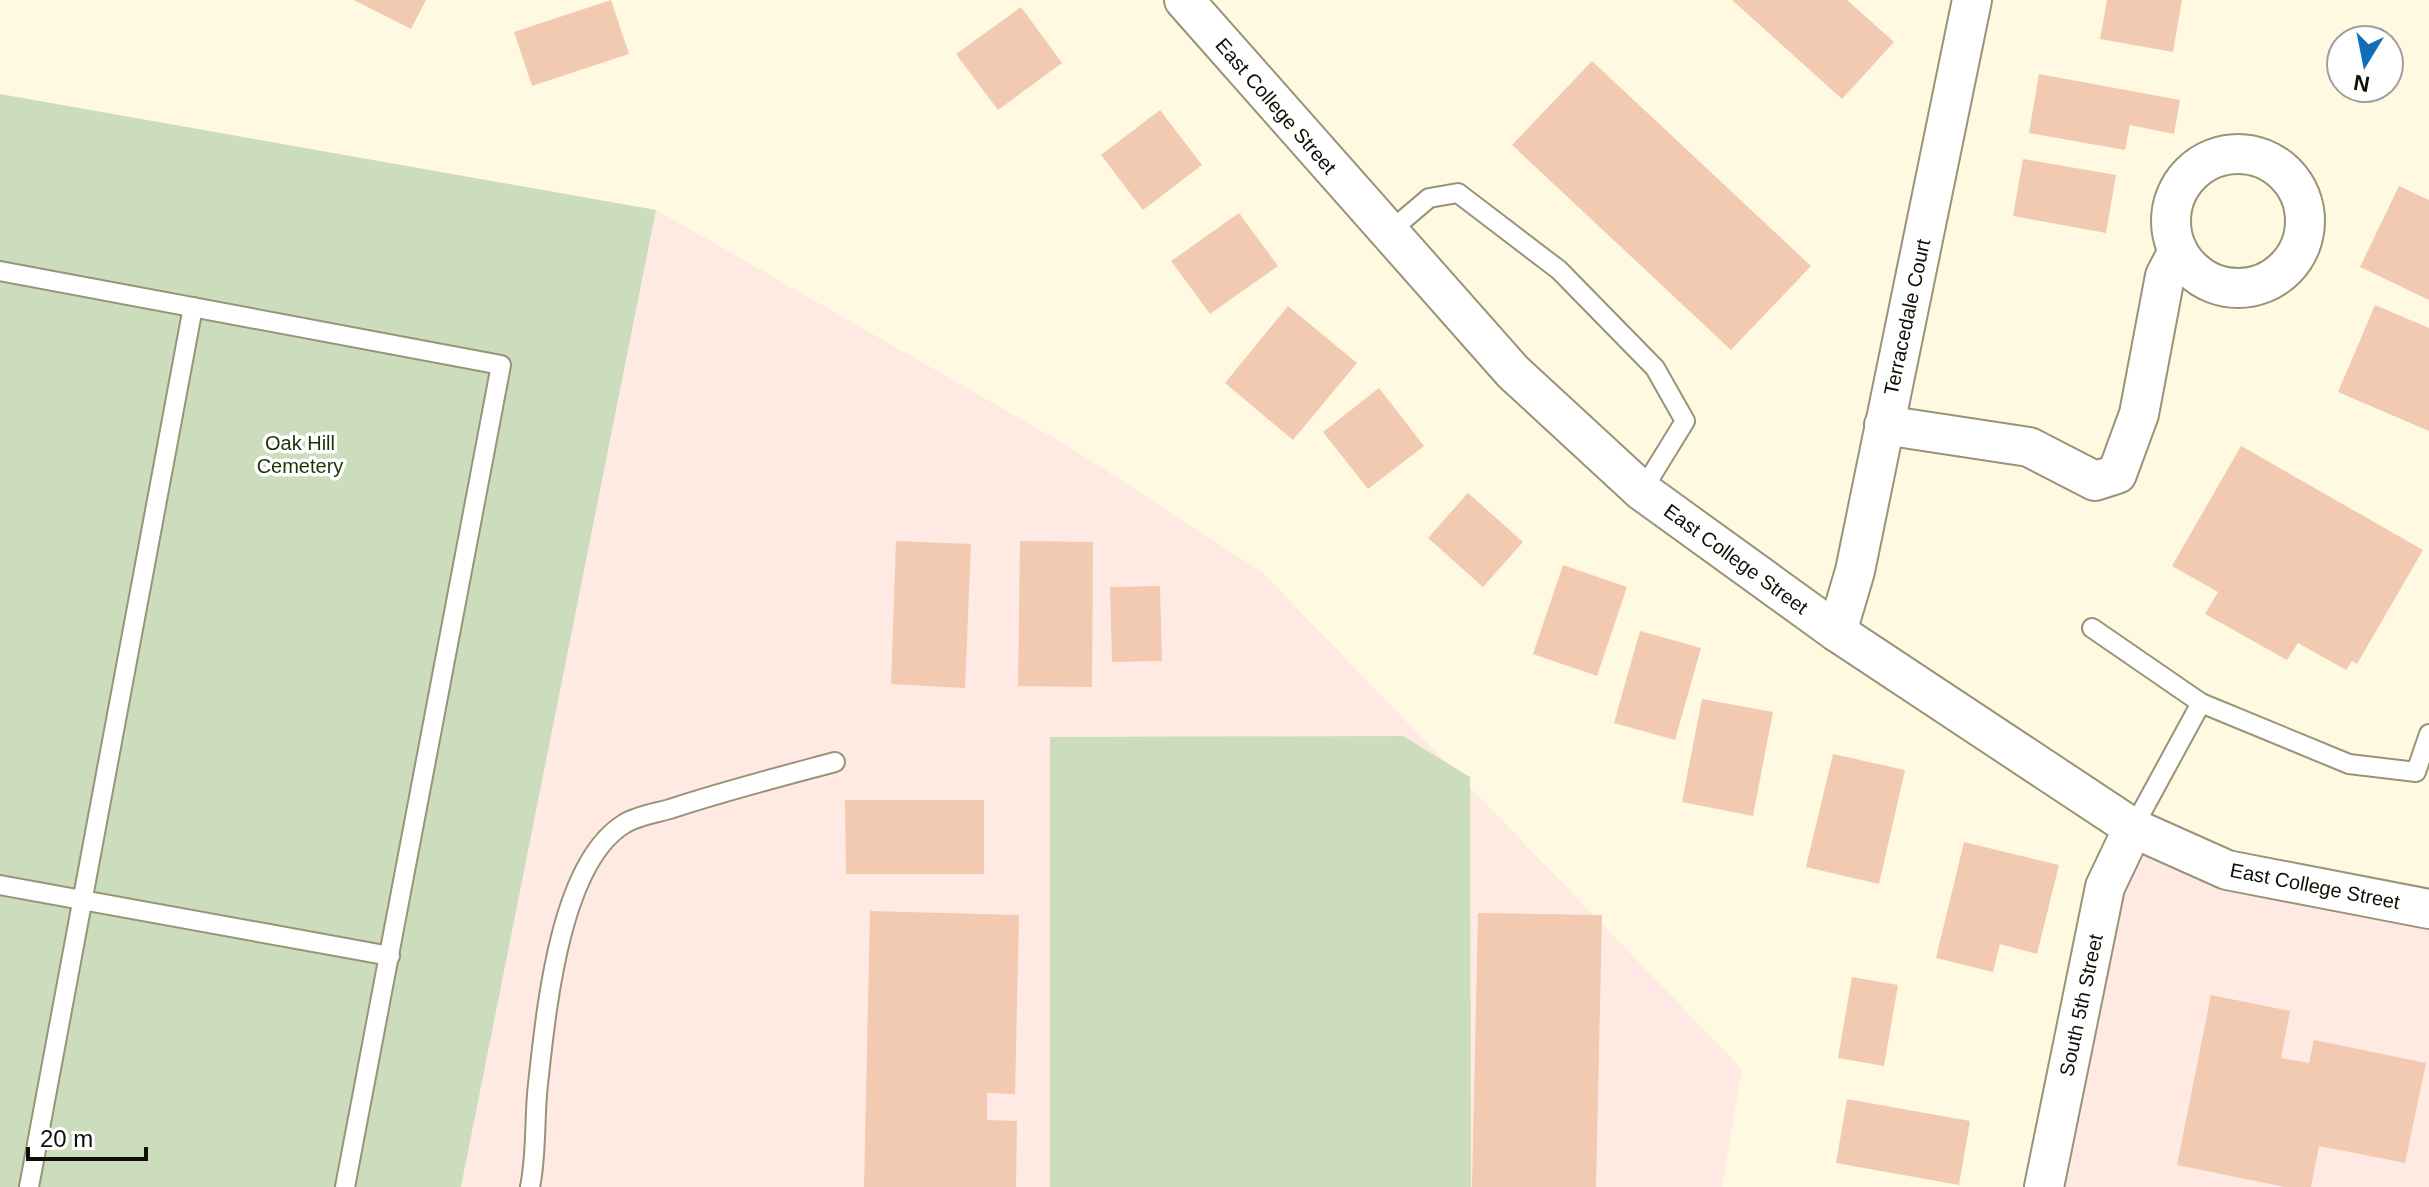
<svg xmlns="http://www.w3.org/2000/svg" width="2429" height="1187" font-family="Helvetica,sans-serif">
	<style>
		.commercial { fill: #feeae3 }
		.green { fill: #cbddbc }
		.building { fill: #f2cab1 }
		.lines { fill: none; stroke-linecap: round; stroke-linejoin: round }
		.service-casing { stroke: #999377; stroke-width: 22 }
		.minor-casing { stroke: #999377; stroke-width: 42 }
		.service { stroke: #fff; stroke-width: 18 }
		.minor { stroke: #fff; stroke-width: 38 }
		.labels { text-anchor: middle; stroke-width: 7; stroke-linejoin: round; paint-order: stroke }
		.street-label { font-size: 20px; fill: #110f05; stroke: #fff }
		.park-label { font-size: 20px; fill: #1e3106; stroke: #fff }
	</style>
	<rect width="100%" height="100%" fill="#fef9e0"/>
	<g class="commercial">
		<polygon points="656,210 1068,446 1262,572 1742,1069 1722,1187 461,1187"/>
		<polygon points="2130,833 2429,892 2429,1187 2052,1187"/>
	</g>
	<g class="green">
		<polygon points="0,94 656,210 461,1187 0,1187"/>
		<polygon points="1403,736 1470,777 1471,1187 1050,1187 1050,737"/>
	</g>
	<g class="building">
		<polygon points="354,0 426,0 411,29"/>
		<polygon points="611,0 629,54 532,86 514,32"/>
		<polygon points="1732,0 1847,0 1894,42 1842,99"/>
		<polygon points="2107,0 2182,0 2173,52 2100,39"/>
		<polygon points="1021,7 1062,63 998,110 956,54"/>
		<polygon points="1592,61 1811,266 1731,350 1512,145"/>
		<polygon points="2039,74 2180,100 2174,134 2130,125 2125,150 2029,133"/>
		<polygon points="1160,110 1202,165 1143,210 1101,155"/>
		<polygon points="2023,159 2116,175 2106,233 2013,216"/>
		<polygon points="2399,186 2429,200 2429,300 2360,267"/>
		<polygon points="1239,213 1278,266 1210,314 1171,261"/>
		<polygon points="2375,305 2429,328 2429,431 2338,392"/>
		<polygon points="1288,306 1357,363 1293,440 1225,383"/>
		<polygon points="1379,388 1424,446 1368,489 1323,432"/>
		<polygon points="2241,446 2423,550 2357,664 2352,661 2346,670 2298,643 2287,660 2205,614 2218,592 2172,566"/>
		<polygon points="1468,493 1523,542 1483,587 1428,538"/>
		<polygon points="896,541 971,544 965,688 891,684"/>
		<polygon points="1020,541 1093,542 1092,687 1018,686"/>
		<polygon points="1563,565 1627,587 1597,676 1533,654"/>
		<polygon points="1160,586 1162,661 1112,662 1110,587"/>
		<polygon points="1640,631 1701,648 1675,740 1614,723"/>
		<polygon points="1702,699 1773,712 1753,816 1682,802"/>
		<polygon points="1833,754 1905,770 1879,884 1806,867"/>
		<polygon points="845,800 984,800 984,874 846,874"/>
		<polygon points="1964,842 2059,865 2037,954 2000,944 1993,972 1936,958"/>
		<polygon points="870,911 1019,915 1015,1094 987,1093 987,1120 1017,1121 1016,1187 864,1187"/>
		<polygon points="1478,913 1602,915 1596,1187 1472,1187"/>
		<polygon points="1852,977 1898,985 1884,1066 1838,1058"/>
		<polygon points="2211,995 2290,1011 2281,1058 2309,1063 2314,1040 2426,1063 2405,1163 2319,1146 2311,1187 2285,1187 2177,1165"/>
		<polygon points="1847,1099 1970,1121 1959,1185 1836,1163"/>
	</g>
	<g class="lines">
		<g class="service-casing">
			<g id="service">
				<polyline points="1389,232 1429,198 1458,193 1559,270 1655,368 1685,421 1642,491"/>
				<polyline points="0,271 501,365 345,1187"/>
				<polyline points="2092,628 2201,703"/>
				<polyline points="2133,828 2201,703 2349,764 2416,772 2429,734"/>
				<polyline points="0,885 390,956"/>
				<polyline points="29,1187 193,307"/>
				<path d="M530 1187C537 1153 534 1118 538 1084 546 1013 559 864 624 824 636 816 656 813 670 809 724 791 779 777 835 762"/>
			</g>
		</g>
		<g class="minor-casing">
			<g id="minor">
				<polyline points="1184,0 1513,372 1642,491 1837,632 2133,828 2227,870 2429,909"/>
				<circle cx="2238" cy="221" r="67"/>
				<polyline points="1884,425 2029,447 2095,481 2117,474 2139,414 2165,276 2178,251"/>
				<polyline points="1837,632 1855,571 1972,0"/>
				<polyline points="2044,1187 2105,887 2133,828"/>
			</g>
		</g>
		<use href="#service" class="service"/>
		<use href="#minor" class="minor"/>
	</g>
	<g class="labels">
		<g class="street-label">
			<text transform="translate(1276 106) rotate(49)" y="7">East College Street</text>
			<text transform="translate(1907 317) rotate(-78)" y="7">Terracedale Court</text>
			<text transform="translate(1736 559) rotate(36)" y="7">East College Street</text>
			<text transform="translate(2315 886) rotate(11)" y="7">East College Street</text>
			<text transform="translate(2081 1005) rotate(-78)" y="7">South 5th Street</text>
		</g>
		<g class="park-label">
			<text x="300" y="450">Oak Hill<tspan x="300" dy="23">Cemetery</tspan></text>
		</g>
	</g>
	<g transform="translate(2365 64) rotate(190)"><circle r="38" fill="#ffffff" stroke="#a09f9b" stroke-width="2"/>
	<path d="M0-6L14 30L0 20L-14 30Z" fill="#106dba"/>
	<text y="-12" font-size="22" font-weight="bold" text-anchor="middle" fill="#110f05">N</text>
	</g>
	<path d="M28 1147v12h118v-12" fill="none" stroke="#110f05" stroke-width="4"/>
	<text x="40" y="1147" font-size="24" fill="#110f05" stroke="#ffffff" stroke-width="6" paint-order="stroke">20 m</text>
</svg>
